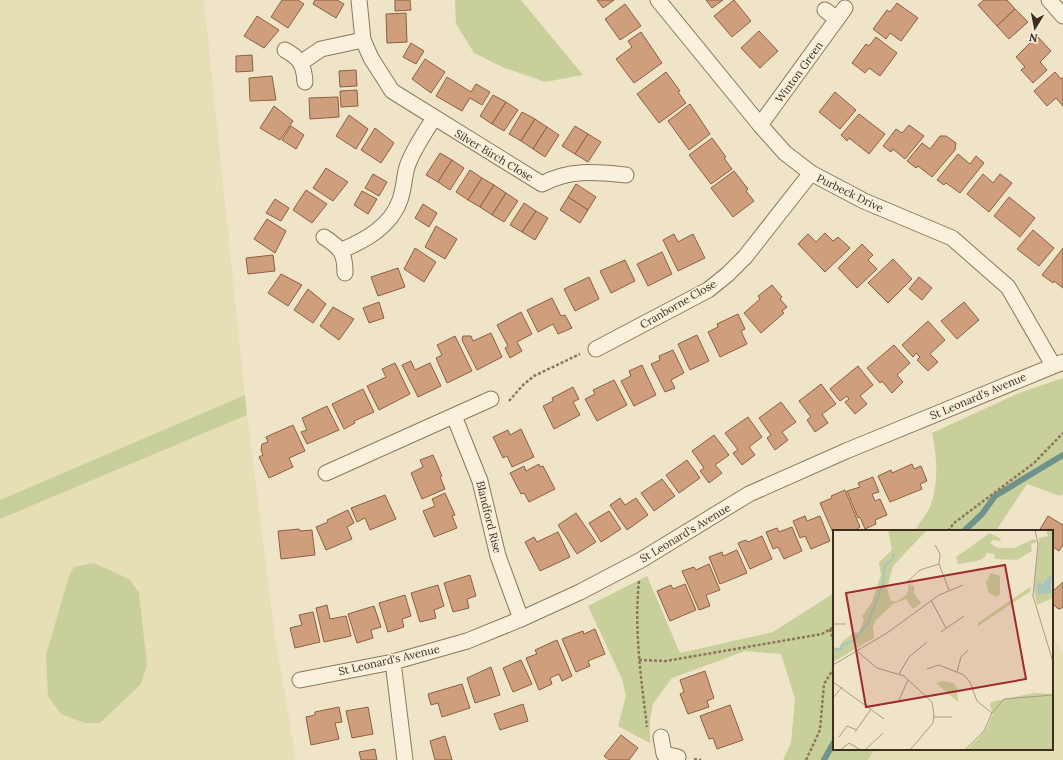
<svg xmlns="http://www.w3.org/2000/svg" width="1063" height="760" font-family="Lora,serif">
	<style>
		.farmland { fill: #e6deb5; fill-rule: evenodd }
		.green { fill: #c9cf9b }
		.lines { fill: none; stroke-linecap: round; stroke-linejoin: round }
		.stream { stroke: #6f938a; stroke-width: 6 }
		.building { fill: #cf9f7d; stroke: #8d5f41 }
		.street-casing { stroke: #8d765c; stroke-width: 17 }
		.path { stroke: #8d765c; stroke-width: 2.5; stroke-dasharray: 3 2; stroke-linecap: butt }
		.street { stroke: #faf1dc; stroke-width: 15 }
		.labels { text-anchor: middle; stroke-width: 3; stroke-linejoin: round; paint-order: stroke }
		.street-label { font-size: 11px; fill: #3d2e20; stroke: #f7eed8 }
		.inset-river { fill: none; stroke: #a9c4bc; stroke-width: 2 }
		.inset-road { fill: none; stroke: #a89b85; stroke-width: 1 }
		.view { fill: #9e2a2b; fill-opacity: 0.15; stroke: #9e2a2b; stroke-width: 2 }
		.inset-edge { fill: none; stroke: #3d2e20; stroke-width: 2 }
	</style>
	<rect width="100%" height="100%" fill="#f0e4c8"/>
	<g class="farmland">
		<polygon points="0,0 204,0 245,395 0,500"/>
		<path d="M247 415 274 630 296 760H0V519ZM139 593 147 665 141 684Z"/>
		<polygon points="1052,636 1063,652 1063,760 868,760 875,749 1052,749"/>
	</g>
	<g class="green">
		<polygon points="455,0 521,0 583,75 545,82 502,67 474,53 456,24"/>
		<path d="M1063 378V494L1060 496 1027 484 996 531H915C919 523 926 515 930 507 939 484 937 457 932 433L1019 393Z"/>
		<polygon points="245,395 247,415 0,519 0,500"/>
		<polygon points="94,563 129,579 139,593 147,665 141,684 100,723 85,723 61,714 48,696 46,655 69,576 74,567"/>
		<polygon points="647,576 680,653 773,632 834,593 834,749 875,749 868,760 783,760 791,743 795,699 781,654 745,651 672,678 653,704 650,719 650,743 618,726 626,696 622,679 588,606"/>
	</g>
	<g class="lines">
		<g class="stream">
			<polyline points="964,531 982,514 995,496 1063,455"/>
			<polyline points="824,760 834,742"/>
		</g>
	</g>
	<g class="building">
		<polygon points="282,0 298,0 304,4 288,28 271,17"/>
		<polygon points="315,0 337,0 344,4 336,18 313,4"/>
		<polygon points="395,0 410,0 411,10 395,11"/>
		<polygon points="597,0 614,0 603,8"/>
		<polygon points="706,0 723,0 712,8"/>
		<polygon points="734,0 751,21 732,37 714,16"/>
		<polygon points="984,0 1007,0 1015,9 997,26 978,5"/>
		<polygon points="897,3 918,18 901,41 890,33 886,39 873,29 887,10 890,12"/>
		<polygon points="625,4 641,26 620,40 605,19"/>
		<polygon points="1015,9 1028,22 1009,39 997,26"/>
		<polygon points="406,13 407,42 387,43 386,14"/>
		<polygon points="257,16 279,30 264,48 244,36"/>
		<polygon points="759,31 778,51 760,68 741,48"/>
		<polygon points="641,32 662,63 634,83 616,59 632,47 628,41"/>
		<polygon points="1037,36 1051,51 1040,62 1047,70 1033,83 1021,70 1025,67 1016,57"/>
		<polygon points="876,37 897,53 880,76 869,68 865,73 852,63 866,44 869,46"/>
		<polygon points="411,43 424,51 416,64 403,57"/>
		<polygon points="252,55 253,71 236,72 236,56"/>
		<polygon points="425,59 445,72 431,93 412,79"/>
		<polygon points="356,70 357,86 340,87 339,71"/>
		<polygon points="666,72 680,91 678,92 686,103 659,123 637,94"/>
		<polygon points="1055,72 1061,79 1063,77 1063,106 1056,98 1047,106 1034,91"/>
		<polygon points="272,76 276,100 250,101 249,78"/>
		<polygon points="447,77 471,92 476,84 490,92 482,105 470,98 462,111 436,96"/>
		<polygon points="357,90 358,106 341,107 340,91"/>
		<polygon points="835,92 856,110 840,129 819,112"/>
		<polygon points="493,95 506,102 492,124 480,116"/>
		<polygon points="338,97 339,117 310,119 309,98"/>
		<polygon points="506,102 518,110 504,131 492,124"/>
		<polygon points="690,104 710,134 689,150 668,121"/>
		<polygon points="274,106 293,121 280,140 260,128"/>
		<polygon points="522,112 535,119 521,141 509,134"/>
		<polygon points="859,114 885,134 869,154 849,138 847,141 841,135"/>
		<polygon points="349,115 368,129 356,149 336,136"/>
		<polygon points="535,119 547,127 533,149 521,141"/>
		<polygon points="909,125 924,136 905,159 893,149 891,152 883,146 896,129 902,133"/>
		<polygon points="291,126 304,135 296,149 282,140"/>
		<polygon points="575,126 588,134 575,154 562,146"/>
		<polygon points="547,127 559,135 545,157 533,149"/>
		<polygon points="375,128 394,143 381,163 361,150"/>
		<polygon points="588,134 601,142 588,162 575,154"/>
		<polygon points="940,136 946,136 956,143 955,150 932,177 918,166 916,168 907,161 922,143 930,149"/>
		<polygon points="712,138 726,157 724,158 732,169 711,184 689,155"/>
		<polygon points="440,153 452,160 438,182 426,175"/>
		<polygon points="958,154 970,164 976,156 984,163 960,193 946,183 944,185 937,180"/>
		<polygon points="452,160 464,168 450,190 438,182"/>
		<polygon points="326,168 348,182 333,201 313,188"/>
		<polygon points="470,170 482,178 468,200 456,192"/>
		<polygon points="734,171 748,189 746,191 754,201 733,217 711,188"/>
		<polygon points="373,174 387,182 379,196 365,188"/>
		<polygon points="983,174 993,183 1000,174 1012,183 989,212 967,194"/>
		<polygon points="482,178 494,185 480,207 468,200"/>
		<polygon points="576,184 596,197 588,210 568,197"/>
		<polygon points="494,185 506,193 492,215 480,207"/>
		<polygon points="306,190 327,204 312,223 293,210"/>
		<polygon points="362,191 377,199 368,214 354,205"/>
		<polygon points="506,193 518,201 504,222 492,215"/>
		<polygon points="568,197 588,210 580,223 560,210"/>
		<polygon points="1009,197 1035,218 1020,237 994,216"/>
		<polygon points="275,199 289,208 281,221 266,213"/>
		<polygon points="524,203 536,211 522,232 510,225"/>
		<polygon points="423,204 437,213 429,227 415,218"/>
		<polygon points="536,211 548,218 535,240 522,232"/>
		<polygon points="267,219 286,231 275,253 254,239"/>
		<polygon points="436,226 457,239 445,259 425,247"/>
		<polygon points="1033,230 1054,248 1039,266 1017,249"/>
		<polygon points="825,233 833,241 838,237 850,248 825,272 798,244 808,234 816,242"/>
		<polygon points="674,234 678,242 693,234 705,258 678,271 663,240"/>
		<polygon points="862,244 873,255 868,260 877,269 857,288 838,268"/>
		<polygon points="415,248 436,262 424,282 404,269"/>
		<polygon points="1063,248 1063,288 1054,281 1053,283 1042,275"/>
		<polygon points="662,252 672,274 648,286 637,264"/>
		<polygon points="273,255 275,271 248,274 246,258"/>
		<polygon points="893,259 912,279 888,303 868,283"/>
		<polygon points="625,260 635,281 611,293 600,271"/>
		<polygon points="398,268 405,287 378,296 371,277"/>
		<polygon points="281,274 302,285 288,306 268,293"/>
		<polygon points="589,277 599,299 575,311 564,289"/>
		<polygon points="919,277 932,288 922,300 909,289"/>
		<polygon points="772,285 782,297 780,299 787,307 782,311 784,313 761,333 744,313 760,299 758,296"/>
		<polygon points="308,289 326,304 313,323 294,310"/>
		<polygon points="552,298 561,316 565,315 572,328 558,334 553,324 538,332 527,310"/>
		<polygon points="379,302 384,318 369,323 363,308"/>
		<polygon points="964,302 979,320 957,339 941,321"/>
		<polygon points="333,307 354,319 339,340 320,326"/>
		<polygon points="521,312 532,334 517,342 522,351 510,358 505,348 508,346 497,325"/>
		<polygon points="738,314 745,329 741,331 747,344 720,357 708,332 718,327 717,324"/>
		<polygon points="928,321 945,340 930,354 938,362 928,371 917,360 920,357 916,353 913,357 902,345"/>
		<polygon points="491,333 502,357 477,370 462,340 463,336 471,336 473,341"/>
		<polygon points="697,335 709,361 690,370 678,344"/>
		<polygon points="455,336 472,371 447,383 436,358 442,355 437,345"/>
		<polygon points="894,345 910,363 897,375 903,382 892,393 882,381 880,383 867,368"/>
		<polygon points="673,350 684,373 671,380 675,388 665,392 651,364 660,360 659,356"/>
		<polygon points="411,361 415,370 430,363 441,386 418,397 402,365"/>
		<polygon points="395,363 410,394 379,410 367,386 386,377 382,369"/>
		<polygon points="642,365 656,395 634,406 621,381 631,376 629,371"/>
		<polygon points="858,366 873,385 860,396 867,404 855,414 845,402 849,399 847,396 840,401 830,389"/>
		<polygon points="614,380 627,405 597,421 585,399 595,394 593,390"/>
		<polygon points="821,384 836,404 822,414 828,423 815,432 807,420 811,417 799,401"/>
		<polygon points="573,387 579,399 573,402 580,415 554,429 543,406 553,401 552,398"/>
		<polygon points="363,389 374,412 354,421 355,423 344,429 332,404"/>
		<polygon points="781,402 796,422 782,432 788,440 775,450 767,438 771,435 759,418"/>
		<polygon points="327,406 339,430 307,444 301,432 307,430 302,418"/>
		<polygon points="748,417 762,437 749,447 755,455 742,465 733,453 738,450 725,433"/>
		<polygon points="293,425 305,451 289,458 293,467 269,478 259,457 263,455 261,450 262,444 268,442 266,437"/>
		<polygon points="521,429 534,457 512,467 507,456 503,458 493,437 508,430 510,435"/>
		<polygon points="714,435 729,455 715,465 722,473 709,483 700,471 704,468 692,451"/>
		<polygon points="433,455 442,476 440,477 445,489 422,499 411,473 423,467 420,460"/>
		<polygon points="687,460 700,478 679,493 666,475"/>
		<polygon points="539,464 540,467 543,466 555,489 529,502 524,493 521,494 510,473 524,466 526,471"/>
		<polygon points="912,464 914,469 921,466 927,481 920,484 922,489 890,502 878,476 891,470 892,473"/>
		<polygon points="873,477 879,492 872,494 875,501 880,499 887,515 875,520 876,524 865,529 860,517 858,518 847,491 860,487 858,483"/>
		<polygon points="662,479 675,496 654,511 641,493"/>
		<polygon points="845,490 860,527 854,531 834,531 834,535 820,503 832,498 831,496"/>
		<polygon points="445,493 455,515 452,516 457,528 434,537 423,511 435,506 432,499"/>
		<polygon points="385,495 396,519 370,530 365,518 357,522 351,508"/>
		<polygon points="620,498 625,505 636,498 648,515 627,530 610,505"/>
		<polygon points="348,510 354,523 347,527 352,539 326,550 316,527 328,522 327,520"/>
		<polygon points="609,511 621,529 601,542 589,523"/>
		<polygon points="576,513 596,542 577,554 558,525"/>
		<polygon points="805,516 807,521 820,516 830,541 811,549 805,536 800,538 793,521"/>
		<polygon points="1048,516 1063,525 1063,545 1059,551 1052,546 1052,531 1039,531"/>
		<polygon points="792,527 802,551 784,559 778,547 773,549 766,532 777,528 779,532"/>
		<polygon points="299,529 300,531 312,530 315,555 281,559 278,531"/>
		<polygon points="558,532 570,557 540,571 525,542 534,537 537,542"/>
		<polygon points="762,536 772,559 750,569 738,543 746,540 748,542"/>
		<polygon points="737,550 747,573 720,584 709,557 722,552 723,556"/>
		<polygon points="709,564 720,590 706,595 710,606 699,610 682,571 694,567 696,570"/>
		<polygon points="470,575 476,596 467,599 469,608 453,612 444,583"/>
		<polygon points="1063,582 1063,607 1060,609 1057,608 1052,603 1052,592"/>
		<polygon points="685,584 696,610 670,621 657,591 671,585 673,589"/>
		<polygon points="438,585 444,606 434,610 436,618 420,622 411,593"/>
		<polygon points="405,595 411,616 402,619 404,627 388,632 379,603"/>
		<polygon points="327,605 330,619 346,616 351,636 324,642 316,608"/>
		<polygon points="374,606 381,627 371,630 373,638 357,643 348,614"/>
		<polygon points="313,612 320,642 295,648 290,628 302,625 299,615"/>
		<polygon points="595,629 605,654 588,661 590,666 576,672 562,639 583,631 584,634"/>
		<polygon points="557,640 572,676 562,681 559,674 550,678 552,684 539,690 526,658 537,654 535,650"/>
		<polygon points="521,660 532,684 513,692 503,668"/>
		<polygon points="491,667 500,695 475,703 467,678"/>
		<polygon points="705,671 714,698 707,701 709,707 688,714 680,694 684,692 680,680"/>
		<polygon points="462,684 470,708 442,717 438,703 431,705 428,694"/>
		<polygon points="523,704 528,721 500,730 494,714"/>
		<polygon points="730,705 743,740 717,749 713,738 709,739 700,716"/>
		<polygon points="339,707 342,722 335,723 339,739 311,745 306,717 315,715 315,712"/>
		<polygon points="368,707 373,734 352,738 346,711"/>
		<polygon points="621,735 638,748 629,760 609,760 604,756"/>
		<polygon points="445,736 452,760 435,760 430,741"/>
		<polygon points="375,749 377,760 361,760 359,752"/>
	</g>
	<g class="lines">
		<g class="street-casing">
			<g id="street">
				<path d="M359 0 363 40 371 58 392 91 542 184C569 169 596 172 626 175"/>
				<polyline points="658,0 760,125 785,153 811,173 864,201 952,238 1008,287 1053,365"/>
				<polyline points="1049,0 1063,16"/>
				<polyline points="825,10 837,19"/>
				<path d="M285 50C300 58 304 65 305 82"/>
				<polyline points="302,62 321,49 363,40"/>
				<polyline points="760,125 845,8"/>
				<path d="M324 237C341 248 345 253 345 273"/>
				<path d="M342 250C366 240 391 226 400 200 404 189 404 177 407 167 413 149 424 134 434 118"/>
				<polyline points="596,349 708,290 728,274 745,257 811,173"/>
				<polyline points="454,416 480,481 498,556 521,619"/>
				<polyline points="326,473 491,399"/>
				<polyline points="393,662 405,760"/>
				<polyline points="300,680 393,662 467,641 521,619 580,592 641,560 749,494 846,451 1063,362"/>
				<polyline points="661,737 664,754 678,757"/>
			</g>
		</g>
		<g class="path">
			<polyline points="509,401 523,385 534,376 580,354"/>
			<polyline points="948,531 954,523 1034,463 1063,433"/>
			<path d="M639 581C634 630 641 678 647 727"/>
			<polyline points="830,629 834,643"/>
			<polyline points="639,660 666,661 822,634 834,627"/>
			<polyline points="694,759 701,760"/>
			<polyline points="806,760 820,730 824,684 834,668"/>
		</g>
		<use href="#street" class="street"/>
	</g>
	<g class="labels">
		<g class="street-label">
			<text transform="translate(799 72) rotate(-54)" y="4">Winton Green</text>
			<text transform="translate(494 155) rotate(31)" y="4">Silver Birch Close</text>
			<text transform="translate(850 193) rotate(26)" y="4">Purbeck Drive</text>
			<text transform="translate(678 304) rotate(-30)" y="4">Cranborne Close</text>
			<text transform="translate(978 396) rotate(-23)" y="4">St Leonard's Avenue</text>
			<text transform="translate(489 517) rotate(76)" y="4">Blandford Rise</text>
			<text transform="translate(685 533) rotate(-31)" y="4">St Leonard's Avenue</text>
			<text transform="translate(389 660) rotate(-13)" y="4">St Leonard's Avenue</text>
		</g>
	</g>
	<g transform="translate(833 530)">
		<rect width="220" height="220" fill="#f0e4c8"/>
		<path d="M55 0H94L60 36 54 58 58 71H64L74 65 76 54 81 56V63L88 73 80 79 73 69 60 74 43 90 40 97 41 108 0 132V117L6 118 9 112 21 102 26 103 31 90 29 86 38 74 48 45 46 32 59 20ZM213 0H220V45L208 54 205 64 220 59V68L204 75 201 59 206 8 215 6ZM157 3 168 9 167 11 160 10 157 13 165 18H181L201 9 204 12 198 14 199 21 184 30 162 29 161 24 154 23 151 28 144 31 125 34 123 27ZM158 43 167 46V64L164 67 156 63 153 53ZM197 57 198 61 145 96V93ZM109 151 120 153 124 157 125 172 103 153ZM201 163 220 164V220H134L152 201 160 184 157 176 158 172Z" fill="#c9cf9b"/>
		<path d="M219 44 218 63 205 64 203 56 207 52 209 54Z" fill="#a9c4bc"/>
		<path class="inset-river" d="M0 119 8 120 9 115 20 111 35 93 50 54 52 35 59 30 61 24"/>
		<path class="inset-road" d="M202 0 205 14 200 66 220 132M102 15 107 24 106 34 116 60M73 53 87 40 106 34M98 70 113 98M0 94H13M108 102 131 86M25 122 44 138 71 146 99 172 101 184 100 193 77 220M0 135 54 103 106 65 130 55M94 139 106 135 131 145 137 152 144 171 159 183M124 142 128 127 135 120M66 144 76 127 94 112M0 152 51 189M0 168 9 157M66 170 75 150M101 187H119M22 202 38 179M6 207 14 196 24 200M7 220 16 213 28 220M32 220 50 203M132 220 151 201 159 183 171 169 220 165"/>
		<path class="view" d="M172 35 193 149 33 177 13 63Z"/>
		<rect width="220" height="220" class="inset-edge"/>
	</g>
	<g transform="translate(1035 28) rotate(190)" stroke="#f7eed8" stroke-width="3" paint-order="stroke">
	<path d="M0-3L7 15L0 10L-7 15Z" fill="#3d2e20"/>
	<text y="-6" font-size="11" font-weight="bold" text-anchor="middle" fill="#3d2e20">N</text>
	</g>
</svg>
